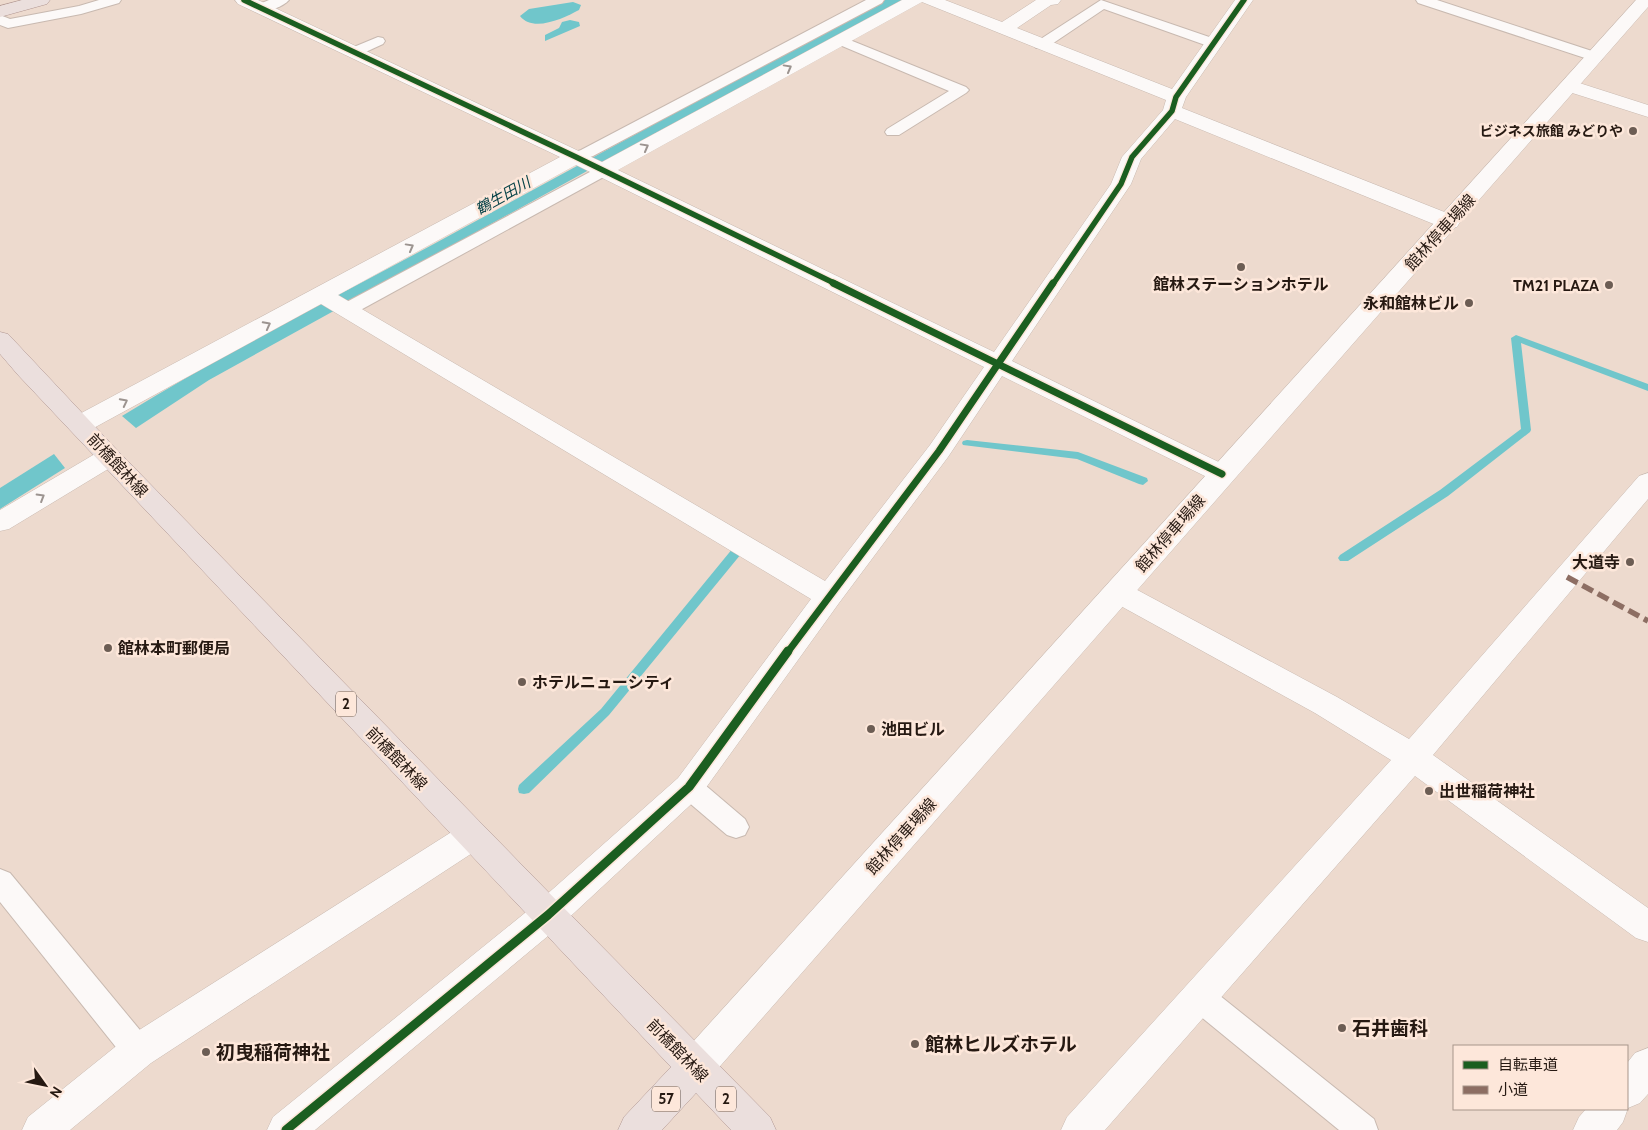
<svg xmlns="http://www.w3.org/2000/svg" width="1648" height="1130" font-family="Cabin,'Noto Sans JP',sans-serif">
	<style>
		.water { fill: #70c6cb }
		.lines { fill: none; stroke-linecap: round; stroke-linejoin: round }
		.stream { fill: #70c6cb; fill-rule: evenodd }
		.service-casing { stroke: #c8b9b0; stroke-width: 2 }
		.minor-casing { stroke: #c8b9b0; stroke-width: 1 }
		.secondary-casing { stroke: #c8b9b0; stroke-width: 1 }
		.primary-casing { stroke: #af9590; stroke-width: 1 }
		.service { fill: #fcf9f8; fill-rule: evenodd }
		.minor { fill: #fcf9f8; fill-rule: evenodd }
		.secondary { fill: #fcf9f8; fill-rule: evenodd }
		.primary { fill: #ebdfdd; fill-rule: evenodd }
		.quiet { stroke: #8d6e63; stroke-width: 5.5; stroke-dasharray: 12 5.5; stroke-linecap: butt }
		.cycleway-far2-casing { stroke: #fde7da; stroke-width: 8 }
		.cycleway-far1-casing { stroke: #fde7da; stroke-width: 10 }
		.cycleway-casing { stroke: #fde7da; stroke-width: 12 }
		.cycleway-far2 { stroke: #1b5e20; stroke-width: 5.5 }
		.cycleway-far1 { stroke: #1b5e20; stroke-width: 7 }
		.cycleway { stroke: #1b5e20; stroke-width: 9 }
		.oneway { stroke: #9c9490 }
		.poi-dot { fill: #6c5d54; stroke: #fde7da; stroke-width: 2 }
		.labels { text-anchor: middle; stroke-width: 5; stroke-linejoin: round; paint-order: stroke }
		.far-poi-label { font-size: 14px; font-weight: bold; fill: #261912; stroke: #fde7da; text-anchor: end }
		.far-water-label { font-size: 15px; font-style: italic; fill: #064247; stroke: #fde7da }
		.shield { fill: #fde7da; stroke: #66574e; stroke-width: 1 }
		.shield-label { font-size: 15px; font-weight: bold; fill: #261912 }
		.street-label { font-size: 16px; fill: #261912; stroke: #fde7da }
		.poi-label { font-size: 16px; font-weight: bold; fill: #261912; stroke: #fde7da; text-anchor: start }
		.near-poi-label { font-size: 19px; font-weight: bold; fill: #261912; stroke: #fde7da; text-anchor: start }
	</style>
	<rect width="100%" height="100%" fill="#eddace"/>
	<g class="water">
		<path d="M885 0H903L663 129 209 380 136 428 122 416C223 354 328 301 432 245 583 163 733 80 885 0Z"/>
		<path d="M573 2 581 5 579 10C564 18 533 33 520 16L529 9Z"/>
		<polygon points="570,20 579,22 580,26 545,41 545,35 559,28 562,22"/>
		<polygon points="54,454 65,468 0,509 0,488"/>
	</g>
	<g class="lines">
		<g class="stream">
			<polygon points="1516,335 1648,384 1648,391 1521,343 1531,430 1530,432 1448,496 1348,561 1340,561 1338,558 1340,555 1440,490 1521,429 1511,338"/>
			<polygon points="967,440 1078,452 1147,478 1148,481 1143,485 1139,484 1077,459 963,445 962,443 963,441"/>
			<polygon points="737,547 743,551 741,554 609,715 529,793 524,794 519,793 518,789 519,785 601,709 733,548"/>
		</g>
		<g class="service-casing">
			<g id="service">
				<polygon points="99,0 121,0 119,3 81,14 8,28 0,25 0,15 10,19 79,6"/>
				<path d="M269 0H289C283 7 266 13 257 11L255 8 257 5Z"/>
				<polygon points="866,0 884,0 882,3 593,156 576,162 570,160 568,157 570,154 581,150"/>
				<polygon points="1101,0 1218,40 1220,43 1218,46 1208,46 1104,9 1046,48 1036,48 1034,45 1036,42"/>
				<polygon points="1416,0 1437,0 1601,54 1603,57 1601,60 1591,60 1418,3"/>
				<polygon points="840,36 966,87 969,90 966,93 899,135 887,135 885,132 887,129 949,91 835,43 833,40 835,37"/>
				<polygon points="378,37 383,38 385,41 383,44 359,55 349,55 347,52 349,49"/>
				<polygon points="603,165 609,166 611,170 609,174 355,313 348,315 341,313 339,309 341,305"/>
				<polygon points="689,776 698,779 745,819 749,827 745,835 736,838 727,835 680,795 676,787 680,779"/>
				<polygon points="0,869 10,873 149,1041 153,1051 149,1061 138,1065 127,1061 0,902"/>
				<polygon points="1199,983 1209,987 1374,1119 1378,1130 1339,1130 1189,1007 1185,997 1189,987"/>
			</g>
		</g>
		<g class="minor-casing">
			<g id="minor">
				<path d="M235 0H258L602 162 902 0H945L1002 22 1036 0H1061L1058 4 1051 5 1017 28 1172 89 1235 0H1253L1186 97 1182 108 1457 217 1460 222 1457 227 1449 228 1441 227 1175 119 1141 159 1131 184 1012 361 1231 468 1235 474 1231 480 1222 483 1213 480 1002 376 948 457 839 603 700 796 560 926 315 1130H267L273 1117 536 904 678 778 811 599 321 304 90 430 81 432 72 430 69 424 72 418 560 157 238 4ZM922 2 1166 100 1163 110 1122 157 1111 184 994 352 618 170ZM576 165 984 367 930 445 825 581 338 295Z"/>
				<polygon points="1570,80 1648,105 1648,117 1563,90 1561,86 1563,82"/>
				<polygon points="109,448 118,451 122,457 118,463 9,529 0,531 0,510 100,451"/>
				<polygon points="1648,473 1648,499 1433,755 1648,908 1648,942 1636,938 1415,776 1105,1130 1061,1130 1067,1117 1391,760 1315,713 1108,599 1104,592 1108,585 1118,582 1128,585 1337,697 1409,739 1639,476"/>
				<polygon points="472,822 483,826 488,836 483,846 151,1063 70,1130 22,1130 28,1117 125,1039 461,826"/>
				<polygon points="1648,1048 1648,1094 1640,1103 1628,1108 1623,1122 1617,1130 1573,1130 1579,1117 1586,1109 1627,1109 1627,1063 1635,1053"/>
			</g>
		</g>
		<g class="secondary-casing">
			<polygon id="secondary" points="1636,0 1648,0 1648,7 708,1080 695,1085 682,1080 677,1067 682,1054"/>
		</g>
		<g class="primary-casing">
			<g id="primary">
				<polygon points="22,0 50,0 47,4 0,17 0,6"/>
				<polygon points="0,332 8,334 118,451 560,904 770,1117 776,1130 731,1130 696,1093 662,1130 618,1130 624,1117 671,1067 18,375 0,354"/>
			</g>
		</g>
		<use href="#service" class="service"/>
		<use href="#minor" class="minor"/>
		<use href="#secondary" class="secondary"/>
		<use href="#primary" class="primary"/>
		<polyline class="quiet" points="1567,577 1648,621"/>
		<g class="cycleway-far2-casing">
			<g id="cycleway-far2">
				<polyline points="244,0 576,157 836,284"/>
				<polyline points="1053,284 1121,184 1132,157 1172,111 1176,97 1244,0"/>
			</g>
		</g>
		<g class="cycleway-far1-casing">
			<g id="cycleway-far1">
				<polyline points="833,283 1222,474"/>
				<polyline points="787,653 939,451 1053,283"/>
			</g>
		</g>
		<g class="cycleway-casing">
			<polyline id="cycleway" points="286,1130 548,915 689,787 788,651"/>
		</g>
		<use href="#cycleway-far2" class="cycleway-far2"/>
		<use href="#cycleway-far1" class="cycleway-far1"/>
		<use href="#cycleway" class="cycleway"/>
	</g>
	<defs><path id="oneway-chevron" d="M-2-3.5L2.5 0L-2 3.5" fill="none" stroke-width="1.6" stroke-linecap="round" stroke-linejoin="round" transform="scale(1.25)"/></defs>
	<g class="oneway">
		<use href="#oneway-chevron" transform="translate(788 68) rotate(-29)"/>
		<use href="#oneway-chevron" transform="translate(645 147) rotate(-29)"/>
		<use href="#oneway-chevron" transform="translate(410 247) rotate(-29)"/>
		<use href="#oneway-chevron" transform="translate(267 325) rotate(-28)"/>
		<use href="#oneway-chevron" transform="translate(124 402) rotate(-27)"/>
		<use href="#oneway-chevron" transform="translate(41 497) rotate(-31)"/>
	</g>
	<g class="poi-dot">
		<circle cx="1633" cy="131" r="5"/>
		<circle cx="1241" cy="267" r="5"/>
		<circle cx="1609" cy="285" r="5"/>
		<circle cx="1469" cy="303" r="5"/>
		<circle cx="1630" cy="562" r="5"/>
		<circle cx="108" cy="648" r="5"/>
		<circle cx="522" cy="682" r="5"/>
		<circle cx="871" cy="729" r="5"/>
		<circle cx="1429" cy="791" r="5"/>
		<circle cx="1342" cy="1028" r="5"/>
		<circle cx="915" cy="1044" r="5"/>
		<circle cx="206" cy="1052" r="5"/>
	</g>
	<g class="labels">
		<g class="far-poi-label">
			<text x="1623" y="136">ビジネス旅館 みどりや</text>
		</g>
		<g class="far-water-label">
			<text transform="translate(503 196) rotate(-29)" y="5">鶴生田川</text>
		</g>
		<g class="shield">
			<rect x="336" y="691.5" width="20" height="25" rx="4"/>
			<rect x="652" y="1086.5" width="28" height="25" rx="4"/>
			<rect x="716" y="1086.5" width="20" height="25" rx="4"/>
		</g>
		<g class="shield-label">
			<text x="346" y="709">2</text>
			<text x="666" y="1104">57</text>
			<text x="726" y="1104">2</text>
		</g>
		<g class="street-label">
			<text transform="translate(1440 232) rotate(-48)" y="6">館林停車場線</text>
			<text transform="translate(118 465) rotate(47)" y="6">前橋館林線</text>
			<text transform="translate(1170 533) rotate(-49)" y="6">館林停車場線</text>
			<text transform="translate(397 758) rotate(46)" y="6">前橋館林線</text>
			<text transform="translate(901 836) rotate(-48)" y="6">館林停車場線</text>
			<text transform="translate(678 1050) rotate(46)" y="6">前橋館林線</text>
		</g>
		<g class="poi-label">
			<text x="1241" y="290" text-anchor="middle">館林ステーションホテル</text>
			<text x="1599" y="291" text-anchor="end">TM21 PLAZA</text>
			<text x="1459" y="309" text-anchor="end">永和館林ビル</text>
			<text x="1620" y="568" text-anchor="end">大道寺</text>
			<text x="118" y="654">館林本町郵便局</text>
			<text x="532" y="688">ホテルニューシティ</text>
			<text x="881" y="735">池田ビル</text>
			<text x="1439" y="797">出世稲荷神社</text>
		</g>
		<g class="near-poi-label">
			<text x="1352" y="1035">石井歯科</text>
			<text x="925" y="1051">館林ヒルズホテル</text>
			<text x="216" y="1059">初曳稲荷神社</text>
		</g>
	</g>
	<rect x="1453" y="1045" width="175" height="65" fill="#fde7da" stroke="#a7958a"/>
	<rect x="1463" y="1061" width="25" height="8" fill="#1b5e20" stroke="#a7958a"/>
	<text x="1498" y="1070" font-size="15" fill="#261912">自転車道</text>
	<rect x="1463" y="1086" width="25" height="8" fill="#8d6e63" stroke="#a7958a"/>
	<text x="1498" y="1095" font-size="15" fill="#261912">小道</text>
	<g transform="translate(45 1085) rotate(123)" stroke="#fde7da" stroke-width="4" paint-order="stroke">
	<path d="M0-4L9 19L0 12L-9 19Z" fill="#261912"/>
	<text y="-8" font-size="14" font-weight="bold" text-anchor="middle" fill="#261912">N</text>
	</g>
</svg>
